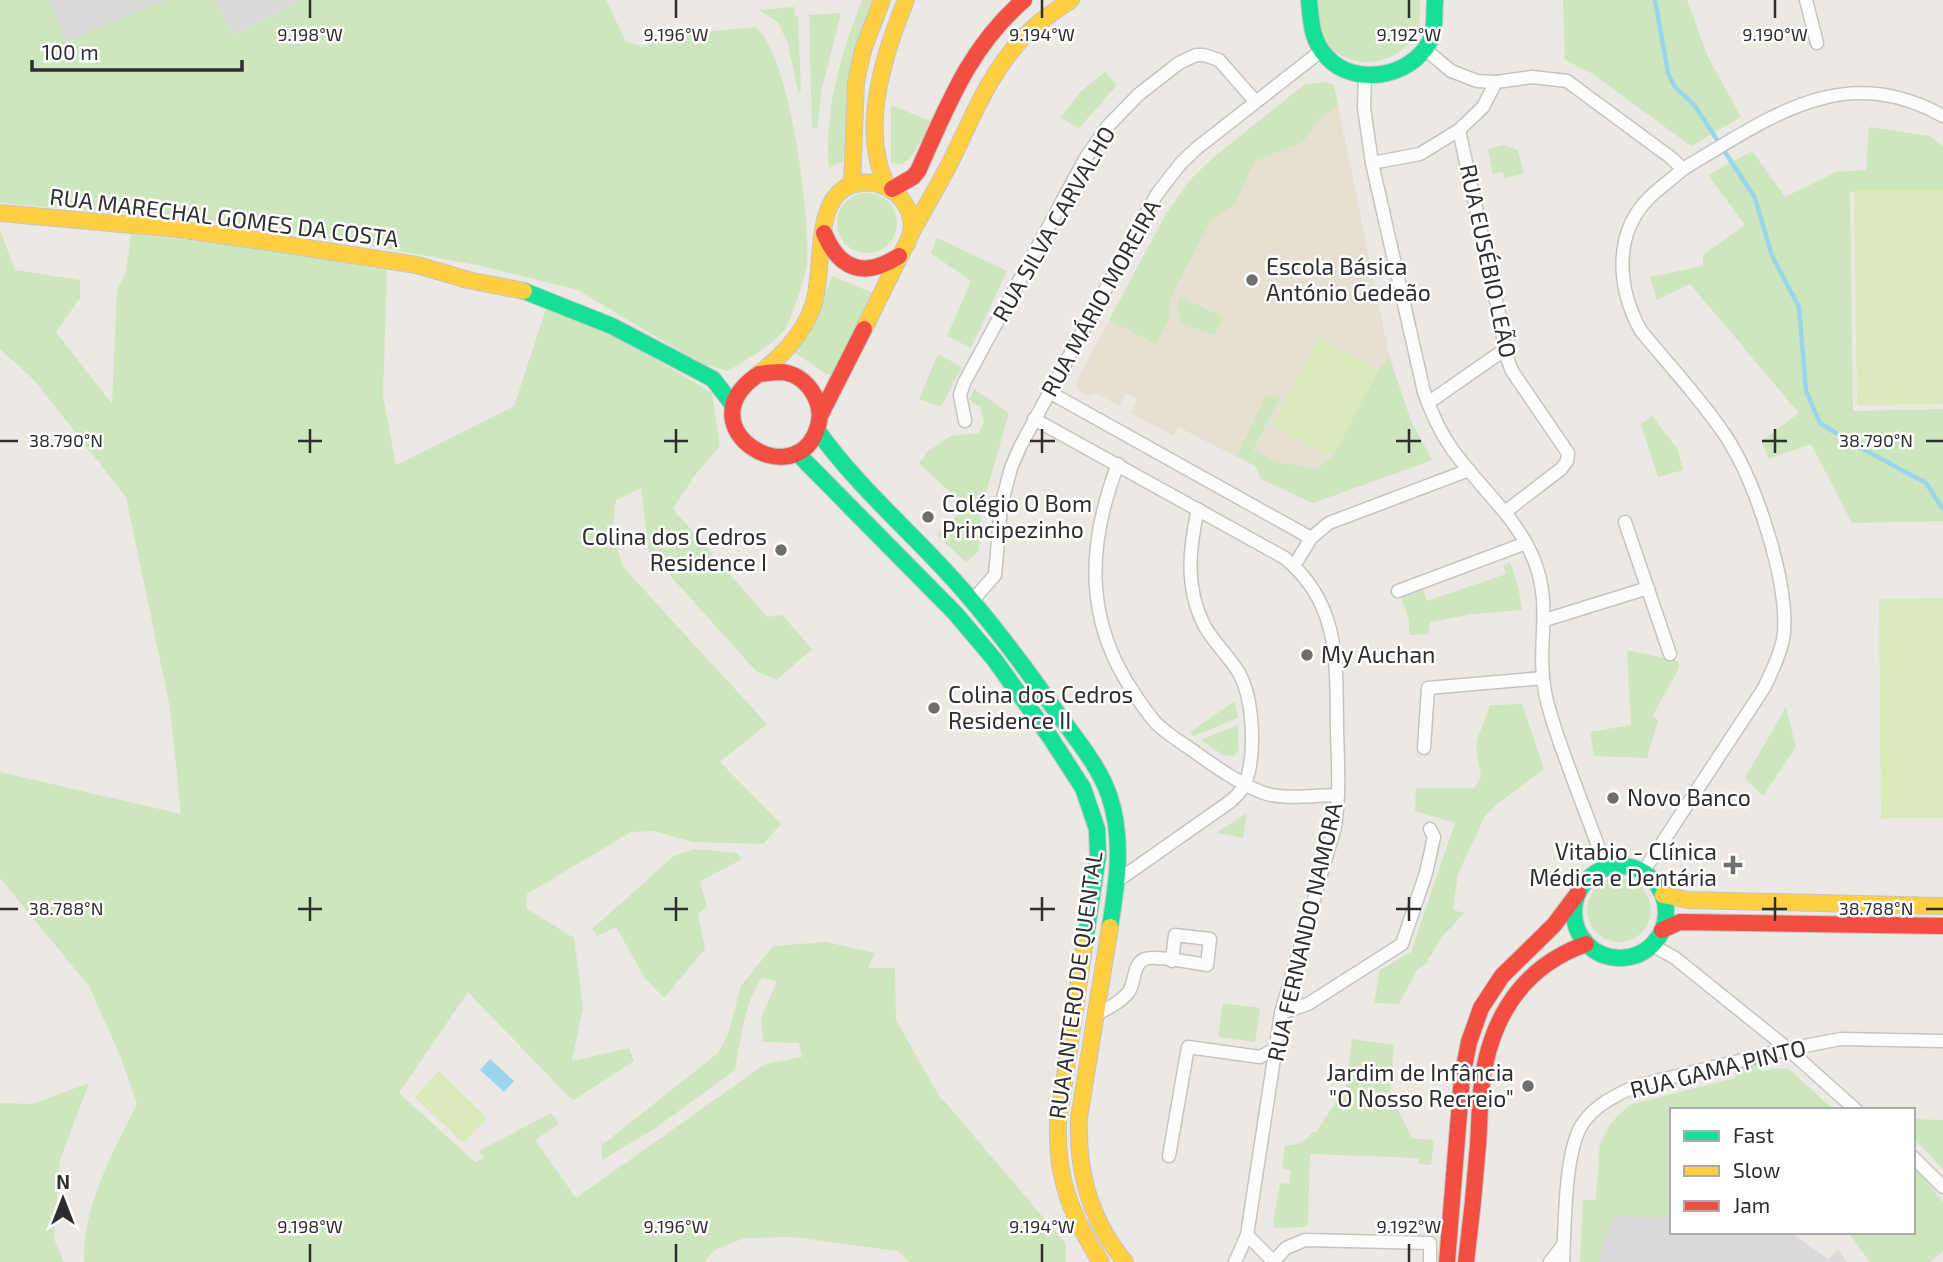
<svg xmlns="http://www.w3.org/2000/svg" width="1943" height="1262" font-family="'Exo 2',sans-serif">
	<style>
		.industrial { fill: #dcd9db }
		.education { fill: #e6e0d3 }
		.green { fill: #cee6be }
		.pitch { fill: #d9eabb }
		.water { fill: #99d6ec }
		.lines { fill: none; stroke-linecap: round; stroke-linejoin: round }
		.stream { stroke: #99d6ec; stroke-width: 4.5 }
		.street-casing { stroke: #c5c4c5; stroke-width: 15 }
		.fast-casing { stroke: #c5c4c5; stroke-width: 18 }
		.slow-casing { stroke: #c5c4c5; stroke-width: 18 }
		.jam-casing { stroke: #c5c4c5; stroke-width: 18 }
		.street { stroke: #fcfcfb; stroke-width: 12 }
		.fast { stroke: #16e098; stroke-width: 16 }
		.slow { stroke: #ffcf43; stroke-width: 16 }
		.jam { stroke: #f24e42; stroke-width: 16 }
		.ticks { fill: none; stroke: #2e2e2e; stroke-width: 2.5 }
		.poi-dot { fill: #706f6e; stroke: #fff; stroke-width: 2.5 }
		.labels { text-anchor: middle; stroke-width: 5; stroke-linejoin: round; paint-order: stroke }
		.street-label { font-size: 23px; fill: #2e2e2e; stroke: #fff }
		.poi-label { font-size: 23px; fill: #2e2e2e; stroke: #fff; text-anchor: start }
		.ticks-label { font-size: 18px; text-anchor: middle; fill: #2e2e2e; stroke: #fff; stroke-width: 5; stroke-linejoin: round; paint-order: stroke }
	</style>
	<rect width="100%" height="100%" fill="#ece8e4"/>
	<g class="industrial">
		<polygon points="49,0 167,0 65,42"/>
		<polygon points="214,0 302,0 234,35"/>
		<polygon points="1672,1202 1672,1232 1790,1232 1828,1259 1838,1249 1847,1262 1584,1262 1600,1214"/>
	</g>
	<polygon class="education" points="1325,82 1334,85 1388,351 1411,421 1432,460 1313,503 1261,479 1255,466 1178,427 1173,436 1131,413 1138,399 1126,393 1119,406 1096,393 1087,396 1077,389 1076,382 1166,214 1182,190 1204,166 1304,85"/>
	<g class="green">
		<path d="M0 0H49L65 41 167 0H214L234 35 302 0H606L626 42 642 46 695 33 755 27C790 51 811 221 807 264 806 275 793 314 787 325 777 343 746 360 728 371L706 365 683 353 578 290 477 265 253 225 0 203Z"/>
		<path d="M862 0H872L852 67 843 161 829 168C824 109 841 54 862 0Z"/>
		<path d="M1317 0H1420C1428 74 1328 82 1318 22 1317 15 1318 7 1317 0Z"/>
		<polygon points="1563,0 1687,0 1708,57 1741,117 1691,146 1593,74 1565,60"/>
		<polygon points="795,7 794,15 798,16 801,90 798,92 788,44 778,22 759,10"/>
		<polygon points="841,13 822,88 817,129 812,128 809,15"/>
		<polygon points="1105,72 1117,85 1079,128 1061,118 1080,92"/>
		<polygon points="1325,82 1334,85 1338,107 1319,118 1303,142 1255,161 1234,205 1211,221 1175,288 1170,300 1169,320 1156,344 1109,320 1166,214 1193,177 1214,157 1304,85"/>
		<polygon points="891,105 933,122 910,158 902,164 891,163"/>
		<polygon points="1869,127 1930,136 1943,146 1943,190 1850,192 1853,411 1943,409 1943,521 1852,523 1811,444 1769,459 1761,441 1799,413 1690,284 1657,300 1650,277 1703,266 1703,255 1745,225 1708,175 1752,151 1785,197 1836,172 1866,170"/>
		<polygon points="1504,145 1518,150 1524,174 1504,178 1503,172 1493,174 1488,149"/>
		<circle cx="867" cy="223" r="30"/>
		<path d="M0 230 15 270 80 280V298L56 332 112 404 117 290 126 271 131 234 269 249 387 270 383 396 396 465 514 406 547 306 628 343 712 393 720 446 695 475 673 509 767 617 782 615 812 649 777 680 756 671 649 552 641 488 616 500 612 532 623 567 767 724 720 762 781 824 763 844 693 842 653 831 631 832 527 894 526 908 574 938 583 1007 572 1061 629 1048 634 1061 574 1100 568 1096 468 992 399 1093 475 1162 484 1158 479 1151 551 1113 559 1124 535 1140 576 1198 765 1064 802 1057 799 1043 763 1042 761 1018 777 981 762 978C745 1000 740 1042 735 1070L654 1129 602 1160V1145L718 1053 728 1034 741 986 773 946 826 942 875 953 868 968H895L896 1020 938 1094 1066 1244V1262H910L897 1251 793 1237 744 1238 715 1250 704 1262H84C83 1205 112 1154 137 1104L121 1058 89 986 0 878V772L181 814 170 708 126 497 35 381 0 349Z"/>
		<polygon points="937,238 1007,271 971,348 947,336 971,281 931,253"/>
		<polygon points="832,276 875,294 835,374 826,374 794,352 821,306"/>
		<polygon points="1180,297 1224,317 1214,336 1181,322 1177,307"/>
		<polygon points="938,354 962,367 941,407 919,399"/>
		<polygon points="1389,357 1411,421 1432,460 1313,503 1261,479 1255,466 1237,456 1266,395 1280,398 1253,450 1277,462 1318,469 1333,456 1379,369"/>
		<polygon points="974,389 1009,413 981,510 979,551 966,562 937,535 965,507 919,463 927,452 951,436 979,433 984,422 980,407 969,400"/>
		<polygon points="1652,416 1678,450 1683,470 1658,477 1641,424"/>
		<polygon points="1510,562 1518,586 1522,610 1473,614 1430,622 1429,634 1409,635 1409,620 1401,597 1423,590 1427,601 1506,574 1503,565"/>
		<polygon points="1627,650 1678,661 1679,668 1653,715 1658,721 1647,758 1594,756 1590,732 1631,725"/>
		<polygon points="1235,701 1238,718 1194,736 1190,732"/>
		<path d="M1522 704 1544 769 1496 805 1485 816 1458 874 1453 910 1464 913 1442 937 1426 963 1417 970 1399 1004 1374 1003 1380 970 1411 952 1455 823 1415 811 1416 788H1474L1481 777C1480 765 1474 749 1478 737 1482 726 1487 716 1490 705Z"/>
		<polygon points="1786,707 1796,747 1763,796 1745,778"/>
		<polygon points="1238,725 1238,750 1233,756 1223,755 1201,740"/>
		<polygon points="1247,813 1243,838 1218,833 1219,831"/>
		<polygon points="695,849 738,853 741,860 700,881 707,907 698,914 705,949 664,998 645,978 616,927 597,936 592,929 674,856"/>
		<circle cx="1619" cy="910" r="32"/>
		<polygon points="1223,1003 1260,1008 1255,1042 1218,1037"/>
		<path d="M1352 1039 1394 1045 1390 1094 1412 1138 1434 1140 1431 1165 1419 1164V1158L1310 1154 1308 1224 1304 1227 1275 1228 1273 1224 1280 1183 1289 1184 1291 1170 1282 1168 1285 1145C1297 1146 1305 1142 1312 1132H1316L1346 1087Z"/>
		<polygon points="1757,1062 1762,1071 1777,1068 1789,1069 1834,1110 1672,1110 1672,1214 1659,1217 1614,1216 1604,1240 1598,1262 1580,1262 1583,1200 1596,1200 1600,1144 1611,1123 1629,1105 1735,1078 1735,1069"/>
		<polygon points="89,1083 60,1160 54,1239 64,1262 0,1262 0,1103 32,1104"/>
		<polygon points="1913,1119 1943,1120 1943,1169 1913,1138"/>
		<polygon points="1913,1164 1943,1202 1943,1251 1930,1262 1870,1262 1848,1232 1913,1232"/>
	</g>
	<g class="pitch">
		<polygon points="1854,190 1943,190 1943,404 1857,405"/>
		<polygon points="1318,338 1379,369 1333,456 1272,425"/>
		<polygon points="1943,598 1943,818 1881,818 1879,599"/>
		<polygon points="439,1071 487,1118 463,1143 415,1097"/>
	</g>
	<polygon class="water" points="490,1059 514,1081 504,1092 480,1070"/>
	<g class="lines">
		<polyline class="stream" points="1655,0 1668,73 1675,87 1695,106 1755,198 1772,256 1799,307 1806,391 1820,423 1850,442 1926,483 1943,509"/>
		<g class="street-casing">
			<g id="street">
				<polyline points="1806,0 1817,43"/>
				<path d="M1425 49 1451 71 1477 81 1496 82 1532 77 1567 81 1670 157 1683 169C1769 118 1843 60 1943 116"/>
				<path d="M1365 76 1364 108 1372 163 1424 392C1431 412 1440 432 1452 449 1478 486 1517 517 1534 560 1553 607 1536 646 1545 692 1550 718 1560 743 1569 768 1581 801 1594 834 1606 868"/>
				<polyline points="1459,130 1502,328 1504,350 1512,371 1568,453 1567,461 1561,469 1505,512"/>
				<polyline points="1372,163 1420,154 1459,130 1483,107 1496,82"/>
				<polyline points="1049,392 1311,538"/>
				<polyline points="1428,403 1504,350"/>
				<path d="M1034 419 1285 558C1341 605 1336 663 1337 730 1338 762 1340 795 1335 827L1281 1013 1247 1235 1235 1262"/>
				<polyline points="965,421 960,395 964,383 1085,159 1107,127 1138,95 1179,63 1196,55 1204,55 1219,60 1255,101"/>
				<path d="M1118 464C1087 545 1084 620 1134 693 1141 704 1148 714 1156 723 1167 734 1182 743 1195 752 1214 766 1241 785 1264 793 1283 800 1317 795 1338 795"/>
				<polyline points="1625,522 1670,654"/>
				<polyline points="1294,566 1311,538 1329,523 1469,470"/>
				<polyline points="1398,591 1526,543"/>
				<polyline points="972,601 995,575 1001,506 1011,468 1020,447 1157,194 1181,163 1197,148 1321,51"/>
				<polyline points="1545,620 1648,588"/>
				<polyline points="1424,748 1428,688 1543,678"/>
				<path d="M1643 872 1764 688C1772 671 1782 651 1784 633 1788 579 1755 480 1725 435 1701 399 1669 365 1641 331 1618 290 1612 235 1649 198 1659 188 1672 179 1683 169"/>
				<path d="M1117 881 1231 801C1236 796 1242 791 1245 784 1256 756 1254 700 1239 673 1229 656 1213 642 1204 625 1185 587 1189 549 1198 509"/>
				<polyline points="1652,945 1675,958 1788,1049 1856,1110"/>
				<polyline points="1281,1013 1308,1004 1402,944 1426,873 1434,837 1430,829"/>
				<path d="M1095 1015C1107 1009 1119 1003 1128 993 1136 983 1132 964 1145 959 1154 955 1195 963 1207 965L1210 939 1175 935 1172 961"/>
				<polyline points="1169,1156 1188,1047 1260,1057 1275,1049"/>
				<polyline points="1913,1157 1943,1187"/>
				<polyline points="1247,1235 1273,1261"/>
				<polyline points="1273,1262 1286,1248 1305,1240 1430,1243 1430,1262"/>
				<polyline points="1550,1262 1563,1245"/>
				<path d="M1563 1262C1565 1228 1564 1150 1583 1123 1595 1105 1618 1094 1636 1086L1788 1049 1841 1039 1943 1041"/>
			</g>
		</g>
		<g class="fast-casing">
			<g id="fast">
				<path d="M1309 0C1311 20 1311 40 1326 56 1355 90 1420 76 1433 33 1435 23 1434 10 1435 0"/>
				<polyline points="524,291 612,326 713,379 733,405"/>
				<path d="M817 430C856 485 908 529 953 579 992 622 1025 667 1058 714 1076 739 1099 766 1109 795 1124 839 1117 883 1110 927"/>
				<polyline points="797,453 955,613 994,659 1050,737 1083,788 1097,829 1098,856 1085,941"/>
				<circle cx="1620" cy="912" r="46"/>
			</g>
		</g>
		<g class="slow-casing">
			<g id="slow">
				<polyline points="852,185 856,82 863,50 882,0"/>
				<path d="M887 186C859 130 884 54 906 0"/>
				<polyline points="0,213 177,229 276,243 417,265 468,280 524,291"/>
				<path d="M911 233C925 208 940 183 953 157 973 116 989 75 1020 41 1035 24 1053 12 1071 0"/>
				<path d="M756 376C781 357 802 336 813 306 825 274 812 205 847 187 861 181 875 181 888 188 903 196 915 215 911 233 909 242 901 253 897 262 886 284 875 307 864 329"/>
				<polyline points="1663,895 1688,900 1943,906"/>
				<path d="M1110 927 1079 1118C1077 1173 1090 1219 1125 1262"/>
				<path d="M1085 941 1058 1123C1056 1179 1071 1215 1101 1262"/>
			</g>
		</g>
		<g class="jam-casing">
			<g id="jam">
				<path d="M892 189 913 177 918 171C947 107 969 47 1024 0"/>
				<path d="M824 233C840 271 865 278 899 256"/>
				<path d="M756 376C684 428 797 498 818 426 825 402 806 373 780 372 774 372 766 373 759 374"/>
				<polyline points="821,414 864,329"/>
				<polyline points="1662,930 1680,922 1943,926"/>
				<polyline points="1447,1262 1462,1077 1469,1042 1481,1008 1502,976 1554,925 1578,893"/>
				<path d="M1466 1262C1471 1223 1475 1184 1478 1145 1480 1118 1479 1091 1485 1065 1497 1007 1530 964 1586 944"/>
			</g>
		</g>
		<use href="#street" class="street"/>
		<use href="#fast" class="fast"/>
		<use href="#slow" class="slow"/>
		<use href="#jam" class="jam"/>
	</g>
	<path class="ticks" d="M310 0V18M676 0V18M1042 0V18M1409 0V18M1775 0V18M310 429V453M676 429V453M1042 429V453M1409 429V453M1775 429V453M0 441H18M298 441H322M664 441H688M1030 441H1055M1396 441H1421M1762 441H1787M1926 441H1943M310 897V921M676 897V921M1042 897V921M1409 897V921M1775 897V921M0 909H18M298 909H322M664 909H688M1030 909H1055M1396 909H1421M1762 909H1787M1926 909H1943M310 1244V1262M676 1244V1262M1042 1244V1262M1409 1244V1262"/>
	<g class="poi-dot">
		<circle cx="1252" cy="280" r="7"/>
		<circle cx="928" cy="517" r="7"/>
		<circle cx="781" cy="550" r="7"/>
		<circle cx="1307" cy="655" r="7"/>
		<circle cx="934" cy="708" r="7"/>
		<circle cx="1613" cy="798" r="7"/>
		<path d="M1729.5 854.5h7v7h7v7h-7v7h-7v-7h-7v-7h7z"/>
		<circle cx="1528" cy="1086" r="7"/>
	</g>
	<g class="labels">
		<g class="street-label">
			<text transform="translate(224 218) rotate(7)" y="8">RUA MARECHAL GOMES DA COSTA</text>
			<text transform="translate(1054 224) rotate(-60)" y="8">RUA SILVA CARVALHO</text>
			<text transform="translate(1488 261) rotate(78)" y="8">RUA EUSÉBIO LEÃO</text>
			<text transform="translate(1101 298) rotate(-61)" y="8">RUA MÁRIO MOREIRA</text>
			<text transform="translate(1305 932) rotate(-77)" y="8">RUA FERNANDO NAMORA</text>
			<text transform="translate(1076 985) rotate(-82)" y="8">RUA ANTERO DE QUENTAL</text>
			<text transform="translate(1718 1069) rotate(-14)" y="8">RUA GAMA PINTO</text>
		</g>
		<g class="poi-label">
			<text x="1266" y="275">Escola Básica<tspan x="1266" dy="26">António Gedeão</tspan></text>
			<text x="942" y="512">Colégio O Bom<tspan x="942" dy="26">Principezinho</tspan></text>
			<text x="767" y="545" text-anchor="end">Colina dos Cedros<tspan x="767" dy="26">Residence I</tspan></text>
			<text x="1321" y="663">My Auchan</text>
			<text x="948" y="703">Colina dos Cedros<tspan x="948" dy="26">Residence II</tspan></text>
			<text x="1627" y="806">Novo Banco</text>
			<text x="1717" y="860" text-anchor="end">Vitabio - Clínica<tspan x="1717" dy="26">Médica e Dentária</tspan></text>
			<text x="1514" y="1081" text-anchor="end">Jardim de Infância<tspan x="1514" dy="26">"O Nosso Recreio"</tspan></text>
		</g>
	</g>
	<g class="ticks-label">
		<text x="310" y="41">9.198°W</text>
		<text x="676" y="41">9.196°W</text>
		<text x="1042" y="41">9.194°W</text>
		<text x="1409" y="41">9.192°W</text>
		<text x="1775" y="41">9.190°W</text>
		<text x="66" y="447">38.790°N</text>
		<text x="1876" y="447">38.790°N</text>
		<text x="66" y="915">38.788°N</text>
		<text x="1876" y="915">38.788°N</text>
		<text x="310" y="1233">9.198°W</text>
		<text x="676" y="1233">9.196°W</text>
		<text x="1042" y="1233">9.194°W</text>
		<text x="1409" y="1233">9.192°W</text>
	</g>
	<rect x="1670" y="1108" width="245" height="126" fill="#ffffff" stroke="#ababab" stroke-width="2"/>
	<rect x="1684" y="1131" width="35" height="10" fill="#16e098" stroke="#ababab" stroke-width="2"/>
	<text x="1733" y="1143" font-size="21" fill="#2e2e2e">Fast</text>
	<rect x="1684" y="1166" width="35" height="10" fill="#ffcf43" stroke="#ababab" stroke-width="2"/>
	<text x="1733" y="1178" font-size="21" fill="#2e2e2e">Slow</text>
	<rect x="1684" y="1201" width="35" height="10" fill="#f24e42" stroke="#ababab" stroke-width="2"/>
	<text x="1733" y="1213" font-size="21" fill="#2e2e2e">Jam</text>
	<g transform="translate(63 1199)" stroke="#ffffff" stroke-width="5" paint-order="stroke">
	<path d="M0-5L12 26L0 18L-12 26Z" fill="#2e2e2e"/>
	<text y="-10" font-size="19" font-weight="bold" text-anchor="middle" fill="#2e2e2e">N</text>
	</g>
	<path d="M32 60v10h210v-10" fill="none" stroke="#2e2e2e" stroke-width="3.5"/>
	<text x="42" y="60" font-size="21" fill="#2e2e2e" stroke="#ffffff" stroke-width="5" paint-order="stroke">100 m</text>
</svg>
